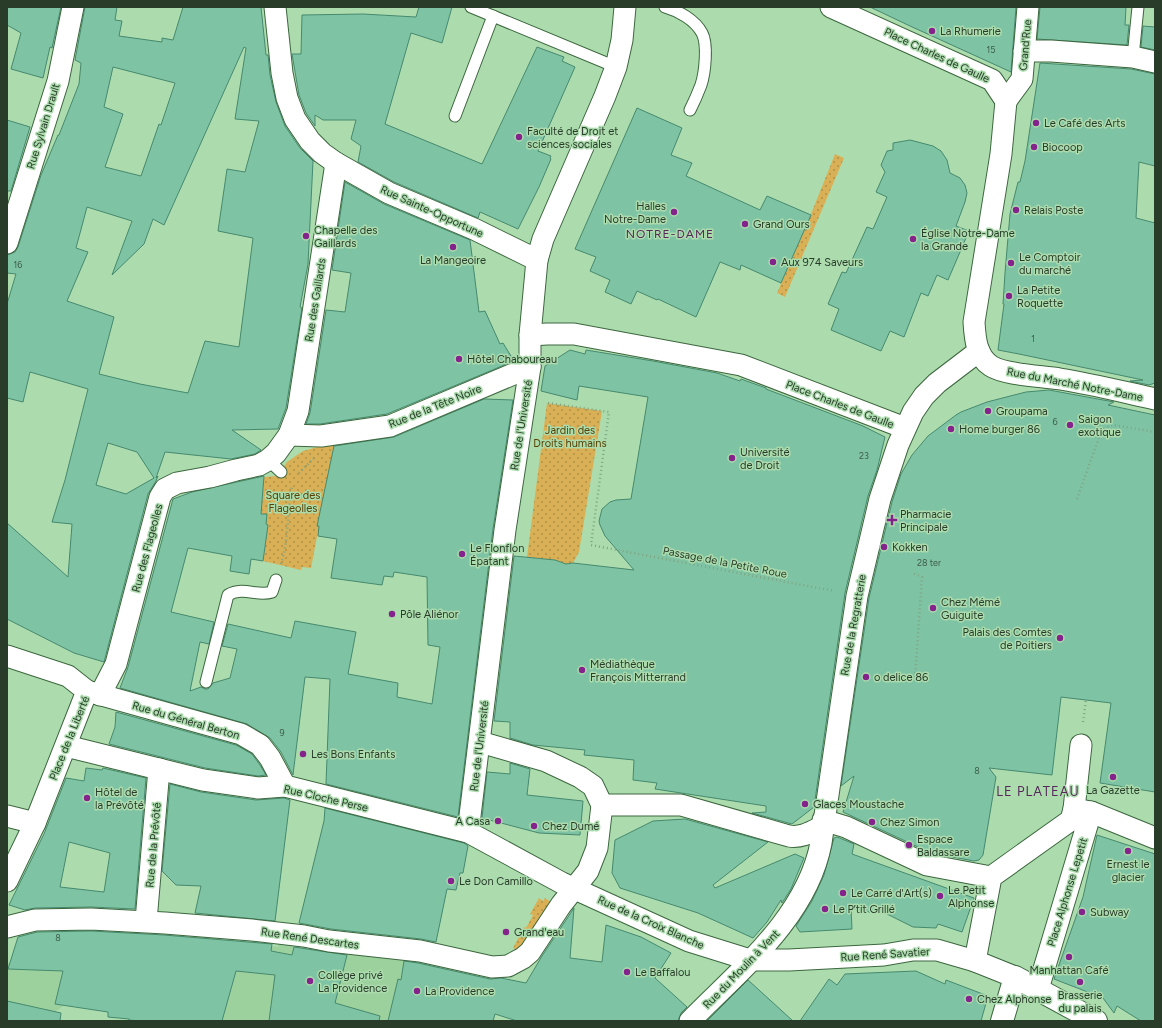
<svg xmlns="http://www.w3.org/2000/svg" width="1162" height="1028" font-family="Figtree,sans-serif">
	<style>
		.built { fill: #9cd19d }
		.grass { fill: url(#grass-dots) }
		.building { fill: #7fc3a5; stroke: #46896e; fill-rule: evenodd }
		.lines { fill: none; stroke-linecap: round; stroke-linejoin: round }
		.lane-casing { stroke: #3c673e; stroke-width: 13 }
		.street-casing { stroke: #3c673e; stroke-width: 23 }
		.secondary-casing { stroke: #3c673e; stroke-width: 24 }
		.path { stroke: #7fa580; stroke-width: 2.5; stroke-dasharray: 1 3; stroke-linecap: butt }
		.lane { stroke: #fff; stroke-width: 11 }
		.street { stroke: #fff; stroke-width: 21 }
		.secondary { stroke: #fff; stroke-width: 22 }
		.poi-dot { fill: #85238c; stroke: #acdcad; stroke-width: 1.5 }
		.labels { text-anchor: middle; stroke-width: 3; stroke-linejoin: round; paint-order: stroke }
		.number-label { font-size: 9px; fill: #3e5e49 }
		.poi-label { font-size: 11px; fill: #293c2a; stroke: #acdcad; text-anchor: start }
		.street-label { font-size: 11px; fill: #293c2a; stroke: #acdcad }
		.park-label { font-size: 11px; fill: #584102; stroke: #acdcad }
		.neighbourhood-label { font-size: 12px; letter-spacing: 1px; fill: #57285a; stroke: #acdcad }
		.quarter-label { font-size: 13px; letter-spacing: 1px; fill: #57285a; stroke: #acdcad }
	</style>
	<defs>
		<pattern id="grass-dots" width="8" height="8" patternUnits="userSpaceOnUse"><rect width="8" height="8" fill="#d9b055"/><path d="M2 2h.1M6 6h.1" fill="none" stroke="#b09047" stroke-width="1.8" stroke-linecap="round"/></pattern>
	</defs>
	<rect width="100%" height="100%" fill="#acdcad"/>
	<g class="built">
		<polygon points="191,936 220,938 220,940 278,947 279,943 306,946 306,949 407,960 440,966 430,1019 429,1021 175,1021"/>
		<polygon points="83,940 63,1006 55,1012 7,1021 7,963 10,963 16,942"/>
	</g>
	<g class="grass">
		<polygon points="835,154 844,158 785,297 777,293 809,219"/>
		<polygon points="547,403 602,411 579,552 573,563 566,564 555,560 527,557"/>
		<polygon points="335,442 317,525 319,526 311,568 302,567 301,570 263,561 268,525 266,524 267,514 261,514 264,477 277,476 287,462 303,451"/>
		<polygon points="539,898 543,901 545,898 555,905 524,954 513,948 524,927 526,928 533,915 530,914"/>
	</g>
	<g class="building">
		<polygon points="7,7 61,7 52,48 50,47 43,78 11,69 21,33 7,25"/>
		<path d="M85 7H117L115 20 122 21 119 36 162 42V38L173 40 183 7H261L266 55H268L270 75 276 102 285 126 300 148 313 161 308 264 300 307 302 308 286 408 278 429 232 430 261 450 255 454 231 459 165 452 156 478 158 476 156 481 148 494 104 662 74 653 7 619V523L68 577 72 524 52 522 65 480 88 389 30 372 23 402 7 398V304L16 274 7 273V255L15 252 18 247 41 175 58 135H59L79 84 81 63 75 60ZM244 47 246 48 235 119 259 121 245 172 227 169 218 231 253 238 239 347 205 341 188 393 140 384 99 374 114 317 67 301 88 252 76 248 87 207 132 221 112 275 144 244 153 219 164 225ZM113 67 175 83 161 125 159 124 141 176 105 167 123 114 104 107ZM108 443 137 452 154 478 126 494 96 485Z"/>
		<polygon points="419,7 452,7 442,43 411,33 385,124 482,164 537,47 564,57 562,61 575,67 538,151 551,156 550,158 551,159 539,187 518,229 480,212 478,218 394,182 358,162 361,146 351,139 356,120 323,120 315,115 315,126 306,113 299,95 292,54 301,54 302,15 363,14 416,17"/>
		<polygon points="870,7 1016,7 1011,72 910,26"/>
		<polygon points="1040,7 1126,7 1125,25 1129,25 1127,45 1037,39"/>
		<polygon points="1143,26 1155,27 1155,50 1141,47"/>
		<polygon points="1040,63 1131,69 1155,74 1155,166 1139,162 1136,218 1155,223 1155,383 1149,385 1130,381 1143,380 1019,354 998,350 1004,304 1003,304 1005,273 1010,214 1018,182 1020,182 1025,161"/>
		<polygon points="637,108 682,128 671,155 692,163 686,176 760,210 767,196 811,215 781,283 741,265 740,270 720,262 696,317 658,299 657,300 637,291 631,304 605,292 610,280 590,271 596,257 575,249"/>
		<polygon points="7,120 30,127 11,191 7,191"/>
		<polygon points="910,140 933,146 941,151 947,160 950,173 960,178 965,185 967,193 965,202 956,226 969,231 948,280 937,275 928,296 921,293 904,337 890,331 881,351 831,330 839,309 828,304 842,272 846,273 867,227 873,229 887,197 876,192 885,172 881,165 887,151 893,150 893,143"/>
		<polygon points="345,182 384,204 470,240 479,312 485,311 500,344 503,343 514,361 387,414 320,424 306,424 310,413 326,310 345,312 351,273 332,270"/>
		<polygon points="570,350 585,354 586,350 653,361 717,373 740,381 741,379 766,388 766,389 863,426 885,437 877,470 868,496 845,593 814,807 792,824 752,813 766,812 766,806 655,789 657,783 633,780 634,760 584,755 585,750 533,745 510,738 510,722 494,721 514,556 555,560 566,564 573,563 634,570 605,536 600,525 599,521 602,509 610,502 616,500 631,499 648,397 579,386 577,400 541,391 545,366"/>
		<polygon points="1049,390 1114,402 1108,405 1155,415 1155,792 1100,783 1111,703 1061,697 1052,775 989,768 996,777 983,855 979,860 974,861 931,853 843,812 854,776 841,786 869,598 892,502 901,474 912,455 928,436 956,415 961,412 987,402 1026,392"/>
		<polygon points="484,399 513,400 493,529 458,817 326,784 330,679 305,677 293,775 281,752 270,738 247,724 120,688 128,667 173,499 192,492 264,476 261,514 267,514 266,524 268,525 263,561 251,559 249,574 230,571 232,556 188,548 171,612 214,622 209,644 200,642 190,691 201,687 205,689 208,689 213,683 230,678 237,649 222,646 228,624 291,638 295,621 356,632 348,674 398,683 397,697 432,704 440,647 428,645 427,577 394,572 393,577 384,576 382,585 331,578 337,539 318,536 319,526 317,526 334,446 394,437"/>
		<polygon points="116,712 236,745 252,754 260,765 266,775 258,776 205,768 109,744 115,727"/>
		<polygon points="510,763 530,769 527,795 583,801 580,835 539,833 482,818 487,772 510,774"/>
		<path d="M86 768 102 770 103 768 146 778 135 909 91 907 35 908 25 910 9 905 44 834 66 778 84 781ZM69 842 110 853 104 892 60 887Z"/>
		<polygon points="170,784 201,792 256,800 284,798 290,800 275,921 195,913 201,886 176,885 162,871"/>
		<polygon points="325,808 464,843 468,846 463,873 460,873 456,890 447,889 436,942 421,939 331,929 299,923 324,821"/>
		<polygon points="685,819 768,842 713,885 715,888 795,854 804,858 791,889 782,903 781,900 767,922 753,938 698,913 620,888 612,873 615,840 653,821"/>
		<polygon points="1097,835 1155,854 1155,1021 1141,1021 1117,1006 1114,1013 1103,998 1054,979 1083,897"/>
		<polygon points="837,837 854,844 852,854 974,898 962,932 938,924 936,928 913,927 875,908 874,913 851,908 852,929 800,932 796,926 812,901 824,875 834,838"/>
		<polygon points="574,908 570,958 602,962 606,925 641,937 671,953 655,978 687,1007 681,1013 678,1021 517,1021 495,1014 493,1021 388,1021 398,979 401,980 404,961 418,963 490,979 501,978 526,983 542,956"/>
		<polygon points="91,931 164,935 272,944 271,951 292,955 294,947 347,955 335,1003 380,1016 379,1021 269,1021 275,975 236,971 222,1021 139,1021 129,1020 129,1019 108,1017 108,1012 55,1004 63,971 8,969 18,937 37,932"/>
		<polygon points="916,971 945,984 946,980 988,996 981,1021 800,1021 829,979 837,985 845,974"/>
		<polygon points="748,980 793,1021 707,1021"/>
		<polygon points="7,1001 61,1013 60,1021 7,1021"/>
	</g>
	<g class="lines">
		<g class="lane-casing">
			<g id="lane">
				<polyline points="471,7 616,67"/>
				<path d="M665 7C679 11 695 20 702 33 708 44 705 73 701 85 698 93 694 102 690 110"/>
				<polyline points="1133,57 1138,7"/>
				<polyline points="455,116 493,16"/>
				<polyline points="268,460 281,472"/>
				<path d="M206 682 228 595C244 586 257 597 272 592L276 580"/>
			</g>
		</g>
		<g class="street-casing">
			<g id="street">
				<polyline points="275,7 282,73 287,98 295,119 310,141 322,153 336,163 389,193 474,229 537,260"/>
				<path d="M831 7 992 80 1006 101 1001 154 974 322C975 338 976 356 991 366 1005 375 1042 376 1060 379 1092 384 1123 392 1155 399"/>
				<polyline points="1024,51 1051,51 1133,57 1155,62"/>
				<polyline points="1006,101 1022,79 1028,7"/>
				<polyline points="7,243 58,81 73,7"/>
				<polyline points="530,335 547,334 574,334 741,365 905,428"/>
				<polyline points="289,435 321,436 390,426 530,367"/>
				<polyline points="7,656 68,676 87,691 35,823 7,881"/>
				<polyline points="87,691 241,734 260,745 270,758 285,786"/>
				<polyline points="100,695 116,664 160,497 165,489 177,483 210,477 236,470 259,465 268,460 276,453 289,435 298,411 336,163"/>
				<polyline points="66,746 203,780 258,788 285,786 468,832 562,883 689,941 750,960 789,960 884,955 913,950 937,950 975,961 1015,977"/>
				<path d="M602 805H681L789 836C802 838 811 832 823 826"/>
				<polyline points="1074,809 1081,745"/>
				<polyline points="1091,812 1155,838"/>
				<polyline points="7,816 35,823"/>
				<polyline points="823,820 846,827 927,865 991,877"/>
				<polyline points="468,832 505,530 530,367 530,335 537,260 543,239 605,96 616,67 622,40 625,7"/>
				<polyline points="146,921 159,769"/>
				<polyline points="7,927 35,920 91,919 165,923 252,930 304,936 329,941 420,951 492,967 508,966 523,958 530,952 561,905 588,871 597,848 602,805 593,786 580,777 546,761 480,742"/>
				<polyline points="975,961 991,877 1071,820 1074,809 1091,812 1038,989"/>
				<path d="M690 1021C740 970 807 917 821 843L857 596 880 499 898 445 913 412 924 396 937 383 979 351"/>
			</g>
		</g>
		<g class="secondary-casing">
			<polyline id="secondary" points="1002,1021 1015,977 1096,1021"/>
		</g>
		<g class="path">
			<polyline points="548,403 609,412 591,545 834,591"/>
			<polyline points="299,473 314,458"/>
			<polyline points="1077,499 1102,429 1113,425 1155,432"/>
			<path d="M281 564C289 539 287 511 292 486"/>
			<polyline points="892,675 915,678 922,577 912,573"/>
			<polyline points="1083,722 1086,700"/>
		</g>
		<use href="#lane" class="lane"/>
		<use href="#street" class="street"/>
		<use href="#secondary" class="secondary"/>
	</g>
	<g class="poi-dot">
		<circle cx="932" cy="31" r="4"/>
		<circle cx="1036" cy="123" r="4"/>
		<circle cx="519" cy="137" r="4"/>
		<circle cx="1034" cy="147" r="4"/>
		<circle cx="1016" cy="210" r="4"/>
		<circle cx="674" cy="212" r="4"/>
		<circle cx="745" cy="224" r="4"/>
		<circle cx="306" cy="236" r="4"/>
		<circle cx="913" cy="239" r="4"/>
		<circle cx="453" cy="247" r="4"/>
		<circle cx="773" cy="262" r="4"/>
		<circle cx="1011" cy="263" r="4"/>
		<circle cx="1009" cy="296" r="4"/>
		<circle cx="459" cy="359" r="4"/>
		<circle cx="988" cy="411" r="4"/>
		<circle cx="1070" cy="425" r="4"/>
		<circle cx="951" cy="429" r="4"/>
		<circle cx="732" cy="458" r="4"/>
		<path d="M890 514h4v4h4v4h-4v4h-4v-4h-4v-4h4z"/>
		<circle cx="884" cy="547" r="4"/>
		<circle cx="462" cy="554" r="4"/>
		<circle cx="933" cy="608" r="4"/>
		<circle cx="392" cy="614" r="4"/>
		<circle cx="1060" cy="638" r="4"/>
		<circle cx="582" cy="670" r="4"/>
		<circle cx="866" cy="677" r="4"/>
		<circle cx="303" cy="754" r="4"/>
		<circle cx="1113" cy="777" r="4"/>
		<circle cx="87" cy="798" r="4"/>
		<circle cx="805" cy="804" r="4"/>
		<circle cx="498" cy="821" r="4"/>
		<circle cx="872" cy="822" r="4"/>
		<circle cx="534" cy="826" r="4"/>
		<circle cx="909" cy="845" r="4"/>
		<circle cx="1128" cy="851" r="4"/>
		<circle cx="451" cy="881" r="4"/>
		<circle cx="843" cy="893" r="4"/>
		<circle cx="940" cy="896" r="4"/>
		<circle cx="825" cy="909" r="4"/>
		<circle cx="1082" cy="912" r="4"/>
		<circle cx="506" cy="932" r="4"/>
		<circle cx="1069" cy="957" r="4"/>
		<circle cx="627" cy="972" r="4"/>
		<circle cx="310" cy="981" r="4"/>
		<circle cx="1080" cy="982" r="4"/>
		<circle cx="417" cy="991" r="4"/>
		<circle cx="969" cy="999" r="4"/>
	</g>
	<g class="labels">
		<g class="number-label">
			<text x="991" y="53">15</text>
			<text x="18" y="268">16</text>
			<text x="1033" y="342">1</text>
			<text x="1055" y="425">6</text>
			<text x="864" y="459">23</text>
			<text x="929" y="566">28 ter</text>
			<text x="282" y="736">9</text>
			<text x="977" y="774">8</text>
			<text x="58" y="941">8</text>
		</g>
		<g class="poi-label">
			<text x="940" y="35">La Rhumerie</text>
			<text x="1044" y="127">Le Café des Arts</text>
			<text x="527" y="135">Faculté de Droit et<tspan x="527" dy="13">sciences sociales</tspan></text>
			<text x="1042" y="151">Biocoop</text>
			<text x="666" y="210" text-anchor="end">Halles<tspan x="666" dy="13">Notre-Dame</tspan></text>
			<text x="1024" y="214">Relais Poste</text>
			<text x="753" y="228">Grand Ours</text>
			<text x="314" y="234">Chapelle des<tspan x="314" dy="13">Gaillards</tspan></text>
			<text x="921" y="237">Église Notre-Dame<tspan x="921" dy="13">la Grande</tspan></text>
			<text x="1019" y="261">Le Comptoir<tspan x="1019" dy="13">du marché</tspan></text>
			<text x="453" y="264" text-anchor="middle">La Mangeoire</text>
			<text x="781" y="266">Aux 974 Saveurs</text>
			<text x="1017" y="294">La Petite<tspan x="1017" dy="13">Roquette</tspan></text>
			<text x="467" y="363">Hôtel Chaboureau</text>
			<text x="996" y="415">Groupama</text>
			<text x="1078" y="423">Saigon<tspan x="1078" dy="13">exotique</tspan></text>
			<text x="959" y="433">Home burger 86</text>
			<text x="740" y="456">Université<tspan x="740" dy="13">de Droit</tspan></text>
			<text x="900" y="518">Pharmacie<tspan x="900" dy="13">Principale</tspan></text>
			<text x="892" y="551">Kokken</text>
			<text x="470" y="552">Le Flonflon<tspan x="470" dy="13">Épatant</tspan></text>
			<text x="941" y="606">Chez Mémé<tspan x="941" dy="13">Guiguite</tspan></text>
			<text x="400" y="618">Pôle Aliénor</text>
			<text x="1052" y="636" text-anchor="end">Palais des Comtes<tspan x="1052" dy="13">de Poitiers</tspan></text>
			<text x="590" y="668">Médiathèque<tspan x="590" dy="13">François Mitterrand</tspan></text>
			<text x="874" y="681">o delice 86</text>
			<text x="311" y="758">Les Bons Enfants</text>
			<text x="1113" y="794" text-anchor="middle">La Gazette</text>
			<text x="95" y="796">Hôtel de<tspan x="95" dy="13">la Prévôté</tspan></text>
			<text x="813" y="808">Glaces Moustache</text>
			<text x="490" y="825" text-anchor="end">A Casa</text>
			<text x="880" y="826">Chez Simon</text>
			<text x="542" y="830">Chez Dumé</text>
			<text x="917" y="843">Espace<tspan x="917" dy="13">Baldassare</tspan></text>
			<text x="1128" y="868" text-anchor="middle">Ernest le<tspan x="1128" dy="13">glacier</tspan></text>
			<text x="459" y="885">Le Don Camillo</text>
			<text x="948" y="894">Le Petit<tspan x="948" dy="13">Alphonse</tspan></text>
			<text x="851" y="897">Le Carré d'Art(s)</text>
			<text x="833" y="913">Le P’tit Grillé</text>
			<text x="1090" y="916">Subway</text>
			<text x="514" y="936">Grand'eau</text>
			<text x="1069" y="974" text-anchor="middle">Manhattan Café</text>
			<text x="635" y="976">Le Baffalou</text>
			<text x="318" y="979">Collège privé<tspan x="318" dy="13">La Providence</tspan></text>
			<text x="425" y="995">La Providence</text>
			<text x="1080" y="999" text-anchor="middle">Brasserie<tspan x="1080" dy="13">du palais</tspan></text>
			<text x="977" y="1003">Chez Alphonse</text>
		</g>
		<g class="street-label">
			<text transform="translate(1025 45) rotate(-85)" y="4">Grand'Rue</text>
			<text transform="translate(937 55) rotate(25)" y="4">Place Charles de Gaulle</text>
			<text transform="translate(43 126) rotate(-73)" y="4">Rue Sylvain Drault</text>
			<text transform="translate(432 211) rotate(24)" y="4">Rue Sainte-Opportune</text>
			<text transform="translate(315 300) rotate(-81)" y="4">Rue des Gaillards</text>
			<text transform="translate(1075 384) rotate(11)" y="4">Rue du Marché Notre-Dame</text>
			<text transform="translate(840 404) rotate(21)" y="4">Place Charles de Gaulle</text>
			<text transform="translate(435 406) rotate(-22)" y="4">Rue de la Tête Noire</text>
			<text transform="translate(521 425) rotate(-81)" y="4">Rue de l'Université</text>
			<text transform="translate(147 548) rotate(-75)" y="4">Rue des Flageolles</text>
			<text transform="translate(725 562) rotate(11)" y="4">Passage de la Petite Roue</text>
			<text transform="translate(853 625) rotate(-80)" y="4">Rue de la Regratterie</text>
			<text transform="translate(186 720) rotate(16)" y="4">Rue du Général Berton</text>
			<text transform="translate(69 738) rotate(-68)" y="4">Place de la Liberté</text>
			<text transform="translate(479 746) rotate(-83)" y="4">Rue de l'Université</text>
			<text transform="translate(326 798) rotate(13)" y="4">Rue Cloche Perse</text>
			<text transform="translate(153 845) rotate(-85)" y="4">Rue de la Prévôté</text>
			<text transform="translate(1067 892) rotate(-73)" y="4">Place Alphonse Lepetit</text>
			<text transform="translate(651 922) rotate(24)" y="4">Rue de la Croix Blanche</text>
			<text transform="translate(310 938) rotate(8)" y="4">Rue René Descartes</text>
			<text transform="translate(885 954) rotate(-4)" y="4">Rue René Savatier</text>
			<text transform="translate(741 969) rotate(-46)" y="4">Rue du Moulin à Vent</text>
		</g>
		<g class="park-label">
			<text x="570" y="434">Jardin des<tspan x="570" dy="13">Droits humains</tspan></text>
			<text x="293" y="499">Square des<tspan x="293" dy="13">Flageolles</tspan></text>
		</g>
		<g class="neighbourhood-label">
			<text x="670" y="238">NOTRE-DAME</text>
		</g>
		<g class="quarter-label">
			<text x="1038" y="796">LE PLATEAU</text>
		</g>
	</g>
	<rect width="1162" height="1028" fill="none" stroke="#293c2a" stroke-width="16"/>
</svg>
